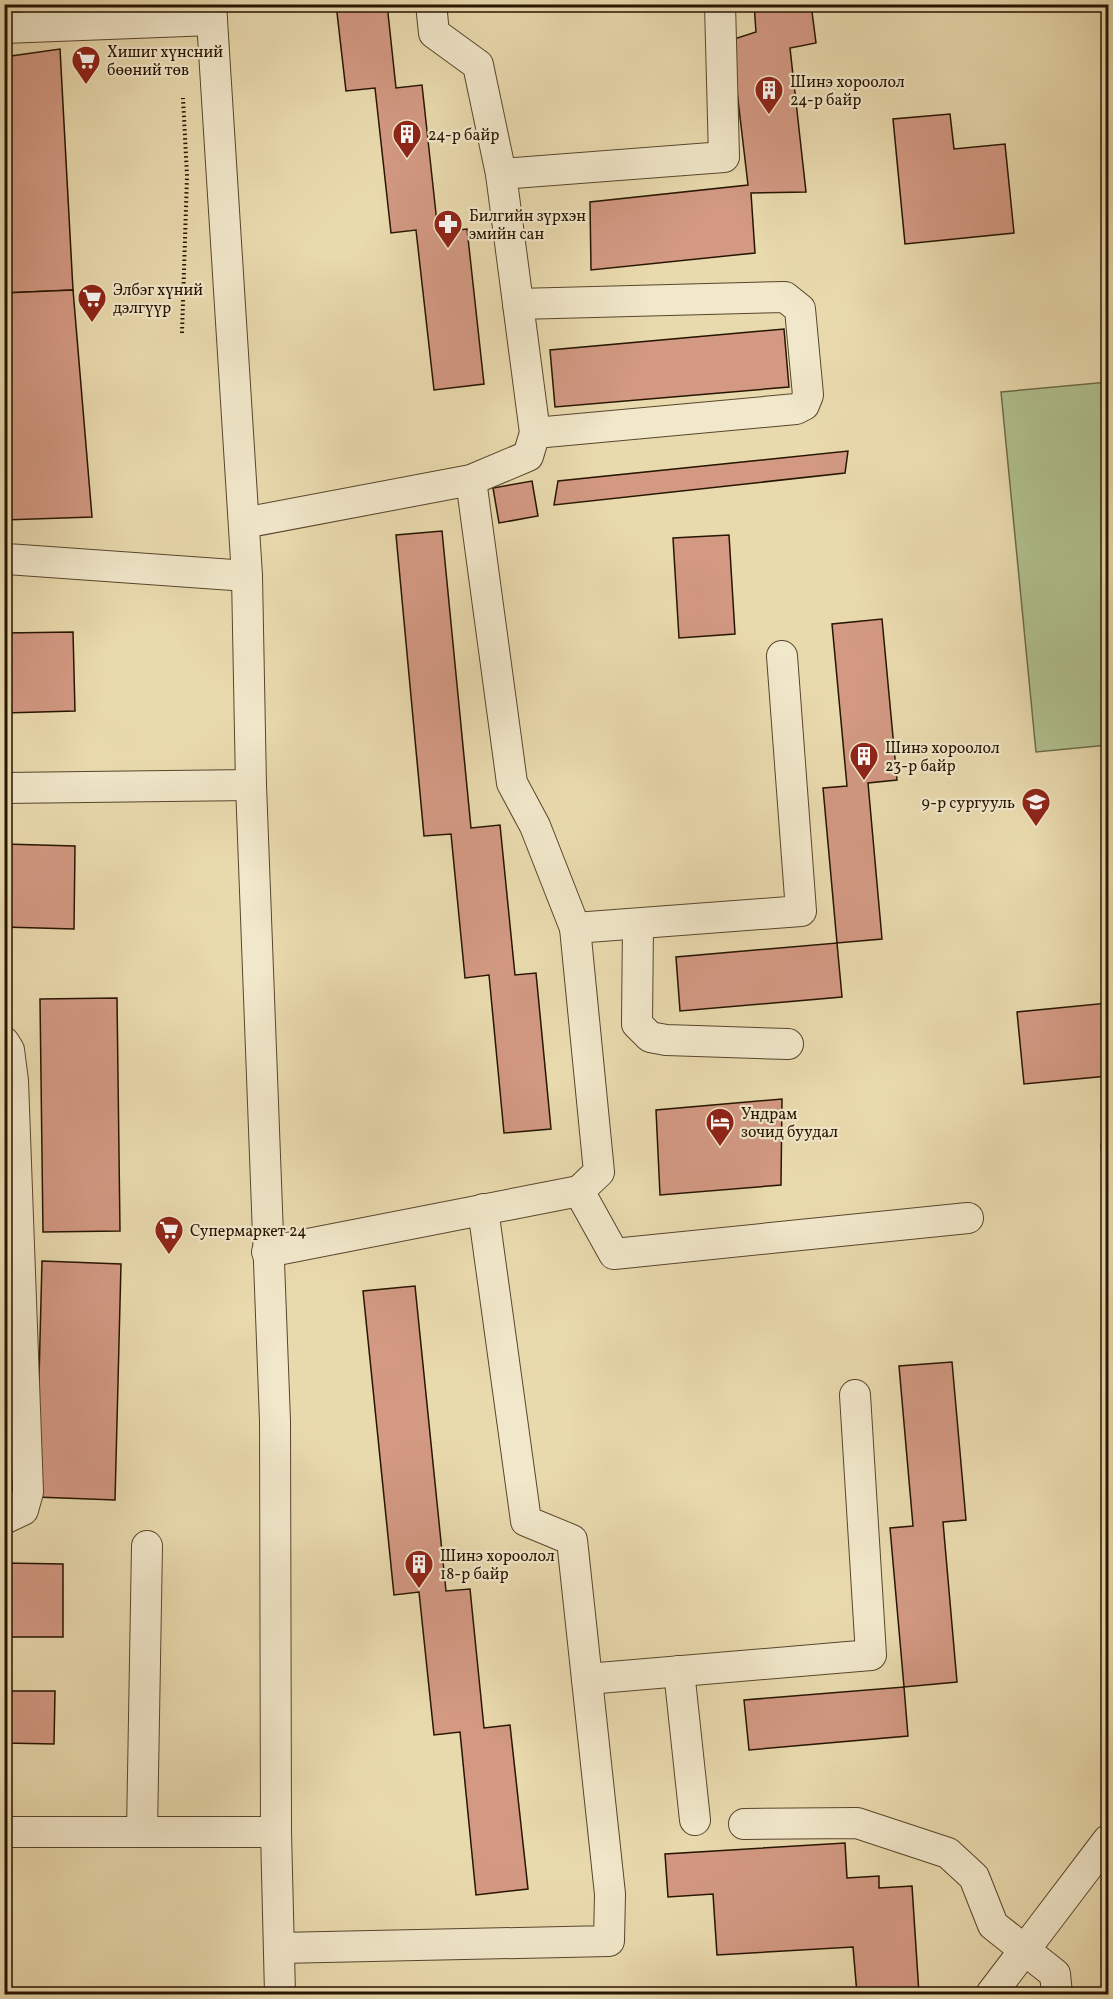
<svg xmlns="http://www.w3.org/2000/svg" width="1113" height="1999" font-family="Vollkorn,serif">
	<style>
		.green { fill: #b0c18f; stroke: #6c6b48; stroke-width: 1.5 }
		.building { fill: #d39983; stroke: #271500; stroke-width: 1.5 }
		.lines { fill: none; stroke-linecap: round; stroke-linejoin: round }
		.minor-casing { stroke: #58462c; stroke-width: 32 }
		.path { stroke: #271500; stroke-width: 4; stroke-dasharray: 1.5 3; stroke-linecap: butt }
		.minor { stroke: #f1e7ca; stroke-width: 30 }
		.labels { text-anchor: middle; stroke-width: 4.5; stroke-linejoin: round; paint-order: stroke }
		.poi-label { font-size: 16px; fill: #271500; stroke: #f1e7ca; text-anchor: start }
	</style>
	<rect width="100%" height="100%" fill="#e9daae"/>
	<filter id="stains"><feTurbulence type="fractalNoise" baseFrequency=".00333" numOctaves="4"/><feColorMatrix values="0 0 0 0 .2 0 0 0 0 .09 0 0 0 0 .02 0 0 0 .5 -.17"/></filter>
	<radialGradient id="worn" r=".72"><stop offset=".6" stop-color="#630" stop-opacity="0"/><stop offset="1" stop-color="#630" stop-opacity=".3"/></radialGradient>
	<polygon class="green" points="1108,382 1108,745 1036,752 1001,392"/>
	<g class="building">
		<polygon points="336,4 387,4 396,88 422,85 438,232 467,229 484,384 434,390 416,230 391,233 375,88 346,91"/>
		<polygon points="754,4 811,4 816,43 790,48 806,192 751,193 755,253 591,270 590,202 748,185 731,40 756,32"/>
		<polygon points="60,49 73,290 4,293 4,57"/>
		<polygon points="950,114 954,149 1005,144 1014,233 905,244 893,119"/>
		<polygon points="73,290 92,517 4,520 4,293"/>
		<polygon points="784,329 789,387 555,407 550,350"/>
		<polygon points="848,451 845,473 554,505 558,481"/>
		<polygon points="532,481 538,516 499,523 493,488"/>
		<polygon points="442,531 471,828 500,825 515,975 536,973 551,1129 504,1133 489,975 465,978 451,834 424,836 396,535"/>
		<polygon points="729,535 735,634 679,638 673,538"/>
		<polygon points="882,619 897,780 868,783 882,939 837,943 823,788 847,786 832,624"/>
		<polygon points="73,632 75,711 4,713 4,633"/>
		<polygon points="4,844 75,846 74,929 4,927"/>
		<polygon points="837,943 842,997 680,1011 676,957"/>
		<polygon points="117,998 120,1231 43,1232 40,999"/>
		<polygon points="1108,1003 1108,1076 1024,1084 1017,1012"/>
		<polygon points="782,1099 781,1185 660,1195 656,1110"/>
		<polygon points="1108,1144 1108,1181 1105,1182 1101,1145"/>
		<polygon points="42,1261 121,1264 115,1500 36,1497"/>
		<polygon points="415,1286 446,1591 470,1589 484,1728 510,1725 528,1889 476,1895 460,1732 434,1735 419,1592 394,1595 363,1291"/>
		<polygon points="952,1362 966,1520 943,1522 957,1682 904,1687 890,1528 913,1526 899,1366"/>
		<polygon points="4,1563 63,1564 63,1637 4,1637"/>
		<polygon points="904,1687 908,1736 749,1750 744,1700"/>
		<polygon points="4,1691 55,1691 54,1744 4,1743"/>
		<polygon points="845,1843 847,1878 879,1876 879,1888 912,1886 919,1994 857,1994 853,1947 717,1955 713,1894 668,1897 665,1854"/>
		<polygon points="511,1988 511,1994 453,1994"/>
	</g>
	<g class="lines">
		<g class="minor-casing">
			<g id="minor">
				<polyline points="211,4 247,576 251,785 275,1421 276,1832 280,1994"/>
				<polyline points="431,4 434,33 478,65 501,174 724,157 720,4"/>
				<polyline points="4,28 212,20"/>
				<polyline points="518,304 785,297 800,309 808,395 804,405 796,409 535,433"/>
				<polyline points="471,480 512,783 535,826 575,928 801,911 782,656"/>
				<polyline points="244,523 471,480 528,456 535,433 501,174"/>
				<polyline points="4,557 7,559 247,576"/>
				<polyline points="4,788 251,785"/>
				<polyline points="638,924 637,1024 650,1037 666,1040 788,1044"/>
				<polyline points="575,928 599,1172 579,1191"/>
				<polyline points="4,1042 9,1050 13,1081 28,1492 23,1510 4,1519"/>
				<polyline points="267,1252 579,1191 614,1254 968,1218"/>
				<polyline points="679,1671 695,1820"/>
				<polyline points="587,1679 871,1655 855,1395"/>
				<polyline points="744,1824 857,1823 948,1853 974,1877 993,1925 1055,1974 1057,1994"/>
				<polyline points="4,1832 276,1832"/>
				<polyline points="142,1832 147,1546"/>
				<polyline points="279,1948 609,1941 610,1894 572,1540 526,1521 483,1209"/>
				<polyline points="991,1994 1108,1840"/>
			</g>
		</g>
		<polyline class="path" points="182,333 187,176 183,98"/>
		<use href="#minor" class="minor"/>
	</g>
	<defs>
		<g id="supermarket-pin" transform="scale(1.5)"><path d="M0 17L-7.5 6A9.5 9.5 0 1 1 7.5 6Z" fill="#8f2418" stroke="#f1e7ca"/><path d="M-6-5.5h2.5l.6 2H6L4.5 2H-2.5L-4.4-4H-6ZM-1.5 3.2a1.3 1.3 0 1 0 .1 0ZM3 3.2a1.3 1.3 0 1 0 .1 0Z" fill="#fff"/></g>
		<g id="building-pin" transform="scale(1.5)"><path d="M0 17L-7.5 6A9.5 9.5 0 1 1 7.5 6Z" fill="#8f2418" stroke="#f1e7ca"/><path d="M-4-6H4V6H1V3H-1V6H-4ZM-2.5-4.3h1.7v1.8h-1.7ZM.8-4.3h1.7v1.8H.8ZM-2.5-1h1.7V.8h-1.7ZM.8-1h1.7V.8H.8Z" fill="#fff"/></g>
		<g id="pharmacy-pin" transform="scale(1.5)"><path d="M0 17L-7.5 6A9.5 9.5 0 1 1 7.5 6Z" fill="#8f2418" stroke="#f1e7ca"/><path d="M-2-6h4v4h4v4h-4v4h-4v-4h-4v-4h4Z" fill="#fff"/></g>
		<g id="school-pin" transform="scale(1.5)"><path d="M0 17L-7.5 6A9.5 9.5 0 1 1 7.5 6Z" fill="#8f2418" stroke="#f1e7ca"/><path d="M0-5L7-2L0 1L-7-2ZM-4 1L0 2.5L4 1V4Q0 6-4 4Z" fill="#fff"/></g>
		<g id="hotel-pin" transform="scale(1.5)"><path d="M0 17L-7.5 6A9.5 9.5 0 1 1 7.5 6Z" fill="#8f2418" stroke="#f1e7ca"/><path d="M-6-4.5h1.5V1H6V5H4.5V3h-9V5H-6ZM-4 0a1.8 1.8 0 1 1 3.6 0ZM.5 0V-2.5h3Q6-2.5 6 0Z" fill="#fff"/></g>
	</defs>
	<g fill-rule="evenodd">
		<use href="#supermarket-pin" x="86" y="60"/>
		<use href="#building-pin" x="769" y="90"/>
		<use href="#building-pin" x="407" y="134"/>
		<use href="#pharmacy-pin" x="448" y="224"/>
		<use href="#supermarket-pin" x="92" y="298"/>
		<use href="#building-pin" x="864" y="756"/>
		<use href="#school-pin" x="1036" y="802"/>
		<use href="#hotel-pin" x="720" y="1122"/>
		<use href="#supermarket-pin" x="169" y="1230"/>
		<use href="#building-pin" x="419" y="1564"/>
	</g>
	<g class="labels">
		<g class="poi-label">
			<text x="107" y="57">Хишиг хүнсний<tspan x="107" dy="18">бөөний төв</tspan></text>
			<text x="790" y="87">Шинэ хороолол<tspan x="790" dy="18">24-р байр</tspan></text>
			<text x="428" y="140">24-р байр</text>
			<text x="469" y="221">Билгийн зүрхэн<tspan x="469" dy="18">эмийн сан</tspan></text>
			<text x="113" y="295">Элбэг хүний<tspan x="113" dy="18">дэлгүүр</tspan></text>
			<text x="885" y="753">Шинэ хороолол<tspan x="885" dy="18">23-р байр</tspan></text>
			<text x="1015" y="808" text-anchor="end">9-р сургууль</text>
			<text x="741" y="1119">Ундрам<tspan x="741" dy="18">зочид буудал</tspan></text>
			<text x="190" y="1236">Супермаркет 24</text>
			<text x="440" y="1561">Шинэ хороолол<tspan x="440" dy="18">18-р байр</tspan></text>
		</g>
	</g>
	<rect width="1113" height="1999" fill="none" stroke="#e9daae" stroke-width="24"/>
	<rect x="6" y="6" width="1101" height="1987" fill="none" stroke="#271500" stroke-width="3"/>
	<rect x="12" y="12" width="1089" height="1975" fill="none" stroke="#271500" stroke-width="1.5"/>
	<rect width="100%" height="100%" filter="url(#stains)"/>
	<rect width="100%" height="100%" fill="url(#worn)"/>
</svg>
